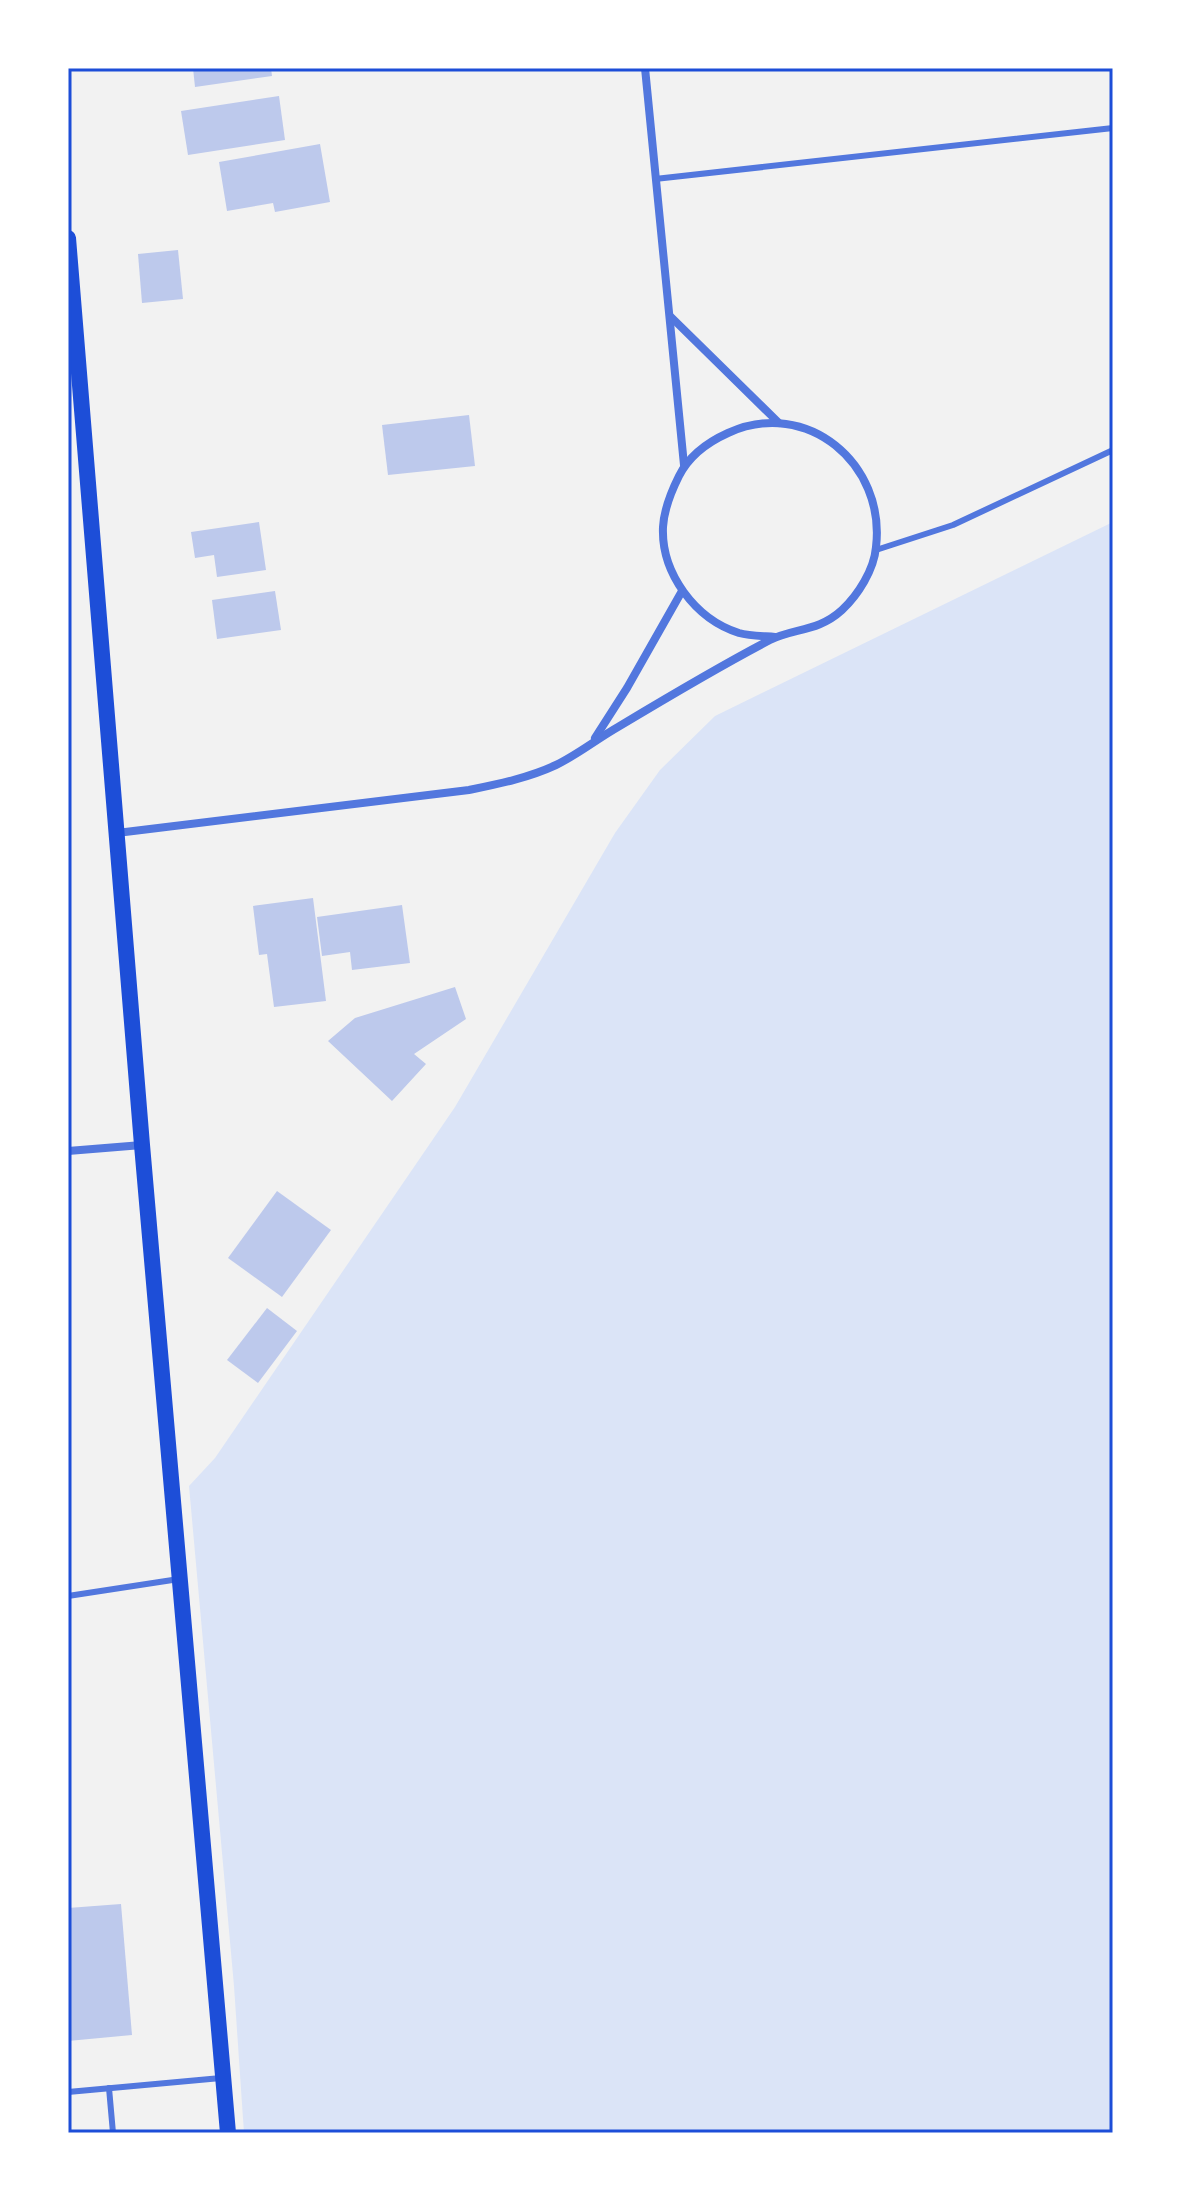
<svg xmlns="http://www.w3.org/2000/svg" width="1181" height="2201" font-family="'Zilla Slab',serif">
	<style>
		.green { fill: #dbe4f7 }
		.building { fill: #bdc9ec }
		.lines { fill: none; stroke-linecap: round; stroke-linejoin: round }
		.service { stroke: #5277de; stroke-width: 6 }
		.minor { stroke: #5277de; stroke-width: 8 }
		.secondary { stroke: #1d4ed8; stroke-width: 16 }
		.neatline { fill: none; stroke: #1d4ed8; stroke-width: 3 }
	</style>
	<rect width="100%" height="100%" fill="#f2f2f2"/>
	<polygon class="green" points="1113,522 1113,2133 244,2133 234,1986 189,1486 215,1458 455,1107 615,833 660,770 715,716"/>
	<g class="building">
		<polygon points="193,68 271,68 272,76 195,87"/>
		<polygon points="279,96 285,140 188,155 181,111"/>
		<polygon points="320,144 330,202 275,212 273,203 227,211 219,162"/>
		<polygon points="178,250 183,299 142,303 138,254"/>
		<polygon points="469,415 475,466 388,475 382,425"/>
		<polygon points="259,522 266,570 217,577 214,555 195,558 191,532"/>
		<polygon points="275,591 281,630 217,639 212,600"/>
		<polygon points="313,898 326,1001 274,1007 267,954 259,955 253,906"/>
		<polygon points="402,905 410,963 352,970 350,952 322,956 317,917"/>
		<polygon points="455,987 466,1019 414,1054 426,1064 392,1101 328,1041 355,1018"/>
		<polygon points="277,1191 331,1230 282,1297 228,1258"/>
		<polygon points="267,1308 297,1331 258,1383 227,1360"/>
		<polygon points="121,1904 132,2035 68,2041 68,1908"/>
	</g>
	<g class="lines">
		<g class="service">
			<polyline points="655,179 1113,128"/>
			<polyline points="876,550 953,525 1113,450"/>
			<polyline points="68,1596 179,1579"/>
			<polyline points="109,2088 113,2133"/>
			<polyline points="68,2092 221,2078"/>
		</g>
		<g class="minor">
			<polyline points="645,68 684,465"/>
			<polyline points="671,317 779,423"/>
			<polyline points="595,738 627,688 682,591"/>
			<path d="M117 833 469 790C498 784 528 778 556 765 577 755 597 739 618 727 668 697 718 667 770 640 794 628 818 632 842 610 858 595 874 570 876 547 886 464 807 397 728 433 708 442 689 456 679 476 671 492 664 509 663 527 661 573 695 619 739 633 750 636 764 636 775 637"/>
			<polyline points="68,1151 142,1145"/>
		</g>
		<polyline class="secondary" points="68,238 142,1145 228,2133"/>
	</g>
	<rect width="1181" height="2201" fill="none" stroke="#ffffff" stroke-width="140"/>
	<rect x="70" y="70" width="1041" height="2061" class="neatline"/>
</svg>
